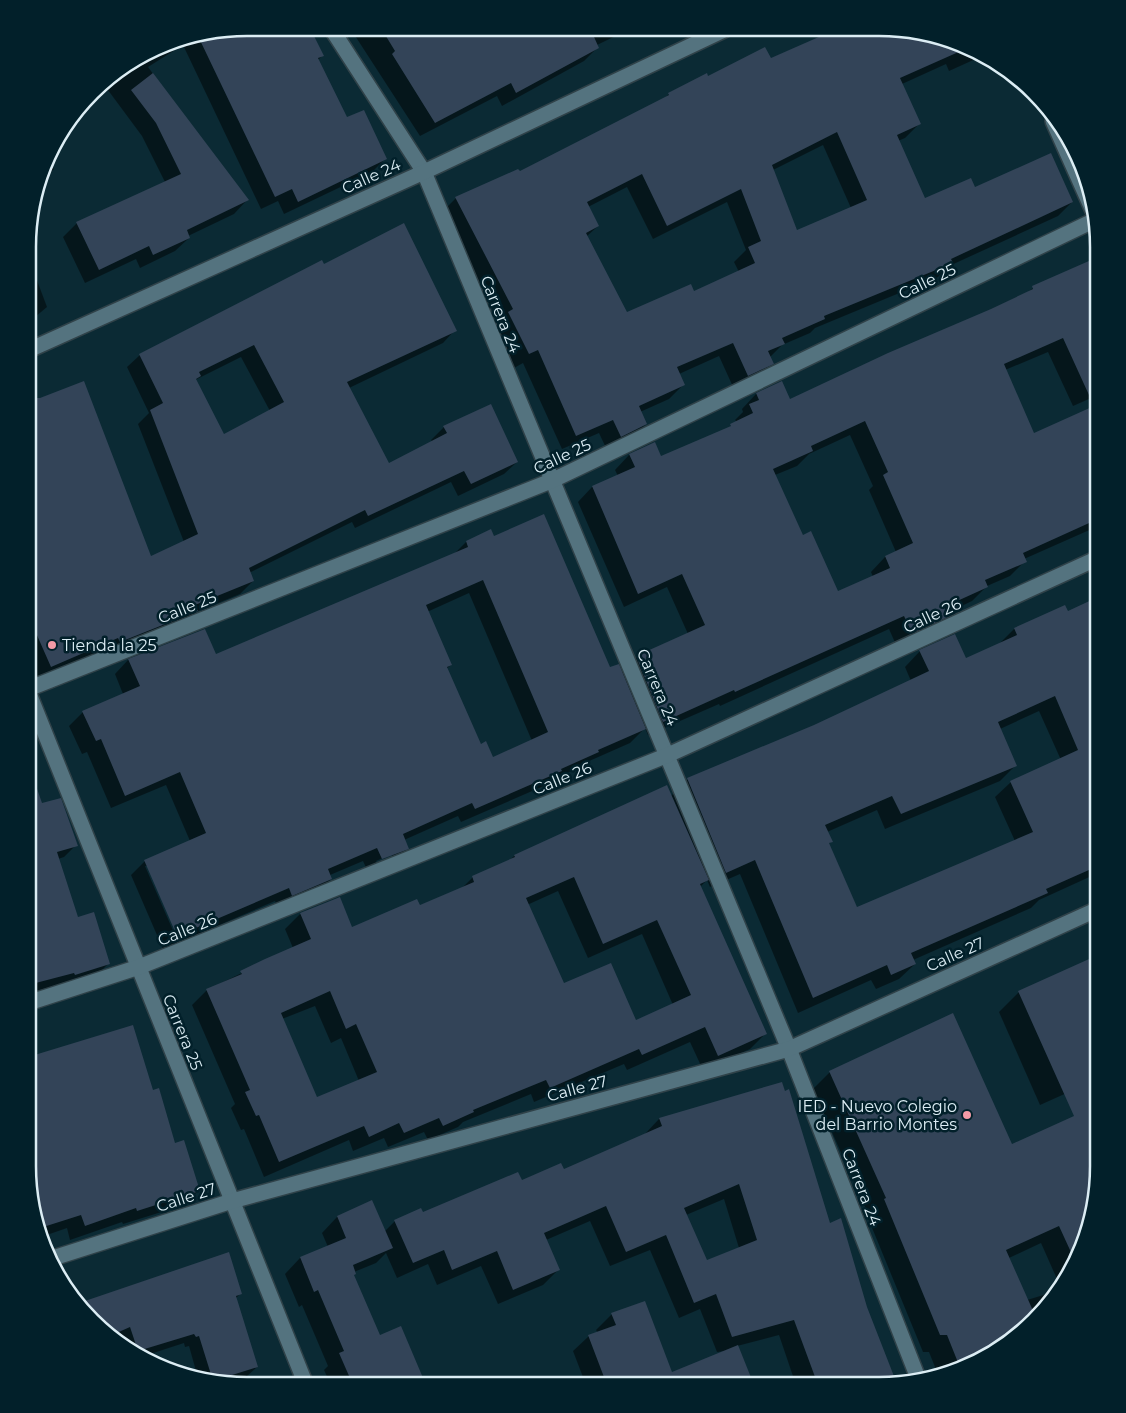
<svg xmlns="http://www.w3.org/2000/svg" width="1126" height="1413" font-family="Montserrat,sans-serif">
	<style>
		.shadow { fill: #0007; fill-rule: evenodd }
		.building { fill: #334458; fill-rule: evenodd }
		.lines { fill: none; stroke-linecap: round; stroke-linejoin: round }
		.minor-casing { stroke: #304249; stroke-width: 18 }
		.minor { stroke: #54737f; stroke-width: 15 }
		.poi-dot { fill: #f49aa6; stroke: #02202a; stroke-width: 2 }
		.labels { text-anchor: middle; stroke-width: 5; stroke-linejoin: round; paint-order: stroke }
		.street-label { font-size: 16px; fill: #dcedf4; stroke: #02202a }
		.poi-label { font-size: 16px; fill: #dcedf4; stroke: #02202a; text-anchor: start }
		.rim { fill: none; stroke: #dcedf4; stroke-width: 2.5 }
	</style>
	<rect width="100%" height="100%" fill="#0b2a34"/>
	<g class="shadow">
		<polygon points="247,28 302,28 322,56 318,60 347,119 386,158 372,172 284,214 278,201 261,209 183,45 148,67 247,200 234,214 188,236 189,238 175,251 140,268 136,259 85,283 63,237 77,223 165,182 142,136 102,82 176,39"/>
		<polygon points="350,28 630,29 597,45 598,47 584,61 502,106 497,96 420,136"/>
		<path d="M829 29H908L980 57 949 71 946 64 902 84 919 124 905 138 898 141 924 200 975 188 1072 202 1058 216 947 267 938 277 815 328 810 333 782 345 770 357 772 363 758 377 734 389 719 356 679 374 683 385 669 399 640 412 646 424 632 438 607 450 599 433 562 449 523 363 514 368 494 327 499 322 442 212 456 198 519 173 664 99 669 94 707 77 770 59 831 33ZM823 145 851 208 797 231 773 170ZM627 187 653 239 727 202 746 250 734 262 739 272 693 292 627 314 586 237 598 226 588 207Z"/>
		<polygon points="49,162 54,169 42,181"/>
		<polygon points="29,251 36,263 32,267 47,307 29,322"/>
		<path d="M1098 259V395L1073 406 1048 352 1005 370 1034 435 1098 406V536L1094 528 1024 559 1025 561 1010 576 987 586 972 601 945 614 946 616 932 631 897 647 889 629 720 706 719 704 648 735 645 728 630 743 587 762 546 785 461 822 458 816 404 840 407 849 393 862 368 872 363 861 330 875 331 879 317 893 278 909 275 901 163 949 131 875 145 861 190 841 166 785 111 808 87 752 82 754 69 726 83 712 123 694 115 674 128 660 205 630 216 656 453 555 466 542 491 531 494 537 609 668 621 673 636 657 688 634 667 587 624 607 578 502 592 487 618 476 615 470 629 455 654 443 661 458 726 430 737 422 735 420 743 412 742 409 756 394 781 382 789 401 991 310 1028 292 1033 288ZM850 435 873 486 869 490 896 552 885 557 871 572 873 577 838 593 803 536 775 475 797 466 809 454ZM469 593 532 741 492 758 481 745 446 669 451 665 427 612ZM392 854V857L377 863 376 861ZM145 866H148L181 942H178Z"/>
		<path d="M324 266 455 330 443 343 349 388 388 465 433 442 431 440 444 427 517 462 504 474 458 496 451 482 355 528 352 522 249 573 253 581 240 594 196 612 184 624 107 654 105 650 38 679 29 657V404L151 558 184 542 138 424 149 413 127 367 140 355ZM241 357 270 411 224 435 195 380Z"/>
		<path d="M1098 598V879L1096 874 1039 900 1031 908 913 960 915 964 899 979 876 989 871 980 798 1013 740 874 710 887 707 880 700 887 765 1034 750 1049 703 1070 690 1042 627 1070 624 1064 534 1102 531 1094 463 1122 458 1127 428 1140 424 1132 388 1147 384 1138 353 1151 349 1140 264 1177 244 1129 241 1130 231 1108 235 1104 192 1005 207 990 293 948 285 929 300 914 351 928 419 906 462 888 473 877 510 860 514 856 667 787 671 796 687 780 814 726 911 681 905 667 920 651 966 660 999 644 1014 629 1064 607 1067 613ZM1039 711 1061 760 1011 782 995 797 1015 841 857 908 828 844 831 841 827 832 877 810 885 829 1000 781 1016 765 1000 729ZM558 891 588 958 642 934 673 1005 635 1021 563 985 527 905ZM315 1006 331 1043 341 1038 359 1081 317 1099 282 1019Z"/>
		<polygon points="28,769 39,805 76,845 64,857 58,859 77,919 109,963 97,975 63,986 62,984 28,993"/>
		<polygon points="1098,956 1098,1079 1040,1105 999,1012 1019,992"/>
		<polygon points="36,1051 38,1055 152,1091 174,1144 198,1191 184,1205 123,1224 122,1222 70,1240 67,1228 41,1237 35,1223 28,1166 28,1054"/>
		<polygon points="830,1072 1011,1146 1073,1118 1098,1174 1087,1236 1061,1288 1041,1243 1009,1258 1027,1300 1060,1290 989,1356 937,1372 929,1352 923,1352 868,1218 869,1216 813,1089"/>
		<path d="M782 1083 829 1225 866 1307 895 1383H901L893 1385H796L779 1335 737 1346 753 1385H586L573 1351 589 1336 598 1333 596 1330 612 1314 671 1374 726 1351 717 1352 700 1309 679 1318 650 1250 610 1266 590 1221 546 1240 558 1270 543 1285 498 1304 481 1266 437 1285 428 1264 397 1278 386 1253 376 1263 354 1272 353 1276 380 1337 400 1328 425 1385H331L324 1370 328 1366 302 1305 299 1307 285 1274 300 1258 328 1247 322 1233 337 1217 372 1202 384 1232 395 1221 563 1171 644 1135 659 1119ZM724 1199 739 1248 706 1262 686 1215Z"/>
		<polygon points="240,1294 235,1299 257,1367 246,1377 226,1384 198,1378 189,1346 185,1347 184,1343 141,1357 125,1349 120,1336 116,1338 83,1303"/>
		<polygon points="545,1377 548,1385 526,1385"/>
	</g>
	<g class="building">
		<polygon points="247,28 310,28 324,56 318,58 347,117 364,110 387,159 298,202 292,189 275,197 198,36"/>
		<polygon points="381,28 590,28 599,48 516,93 511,83 435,123 392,54 395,51"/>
		<path d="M837 29H908L963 50 900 78 921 124 897 135 925 198 971 178 975 187 1051 153 1073 202 951 259 953 263 824 316 825 319 782 338 785 344 768 351 774 364 748 376 733 343 677 367 685 385 639 406 647 424 621 437 613 420 576 436 538 350 529 354 508 312 513 309 455 197 518 169 520 171 669 95 668 93 707 73 708 76 765 47 771 58ZM837 132 867 200 797 230 772 165ZM642 174 667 226 741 189 761 241 748 247 755 263 694 291 691 284 627 312 586 233 599 226 587 202Z"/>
		<polygon points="153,73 249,200 187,230 190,238 153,255 149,246 99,270 76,222 181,174 156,123 131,90"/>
		<path d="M404 223 457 331 347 382 389 463 447 433 443 426 491 404 518 462 471 484 464 471 368 516 365 510 249 568 254 581 195 605 198 611 120 642 118 638 51 667 29 617V398H40L84 381 151 556 198 534 150 410 163 403 139 354 322 260 324 264ZM254 345 284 402 224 434 196 379 201 376 199 372Z"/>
		<path d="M1098 257V519L1023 553 1027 562 985 580 988 587 944 607 948 617 912 633 904 616 735 692 734 690 663 722 636 656 705 625 682 574 638 594 592 486 635 467 629 454 655 442 661 456 731 426 730 424 753 413 749 404 759 400 756 393 782 381 790 399 888 353 991 309 1033 289 1032 286ZM1063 338 1094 406 1034 433 1004 364ZM865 421 888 472 883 475 913 543 885 556 890 568 838 591 811 531 803 535 773 469 813 451 811 446Z"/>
		<path d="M544 514 610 667 619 664 646 729 598 750 599 752 561 769 562 771 475 809 472 803 403 834 409 849 382 859 377 848 328 869 332 879 292 896 289 888 177 936 144 860 206 833 180 772 125 796 101 739 96 741 82 711 140 686 128 659 205 629 216 654 468 547 466 541 491 529 494 536ZM483 580 548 732 493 757 486 741 481 744 447 667 452 665 426 605Z"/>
		<path d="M1098 597V866L1046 889 1048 893 911 953 916 964 891 975 887 965 813 998 755 860 726 873 687 778 814 725 929 671 919 650 955 634 966 658 1017 635 1014 628 1065 605 1068 611ZM1055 696 1078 750 1010 781 1033 832 857 907 829 843 833 842 825 825 892 796 901 814 1017 766 998 722Z"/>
		<polygon points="34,780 42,803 61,798 78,846 57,852 78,917 94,912 110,964 75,975 74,973 28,985 28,781"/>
		<path d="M667 785 709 880 700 884 767 1034 718 1056 705 1027 642 1055 639 1049 550 1088 546 1080 473 1110 474 1112 443 1126 439 1118 404 1133 399 1123 369 1137 364 1126 279 1162 259 1115 256 1116 245 1092 250 1090 206 989 242 974 240 971 265 959 311 939 300 913 340 897 352 927 417 899 420 905 474 882 472 876 515 857 514 855ZM574 877 603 944 657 920 691 995 636 1020 611 963 564 983 526 898ZM330 991 346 1029 356 1024 377 1072 317 1097 281 1013Z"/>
		<polygon points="1098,955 1098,1181 1087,1236 1075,1261 1059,1226 1006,1250 1034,1313 989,1356 959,1365 947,1335 940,1335 884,1199 886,1198 829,1071 953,1013 1012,1144 1074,1116 1018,991"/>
		<polygon points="133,1025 153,1090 159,1088 175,1143 184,1140 200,1191 137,1211 136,1208 85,1226 81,1215 37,1229 28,1166 28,1057"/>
		<path d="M782 1082 785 1091 789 1089 830 1223 841 1218 867 1307 897 1384 818 1385 794 1320 732 1337 716 1294 694 1303 666 1235 626 1252 606 1206 544 1233 560 1270 513 1290 497 1251 452 1270 444 1250 413 1263 394 1220 421 1208 423 1212 518 1172 522 1180 561 1163 564 1169 662 1126 659 1118ZM739 1184 757 1240 707 1260 684 1208Z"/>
		<polygon points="372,1200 393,1248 353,1265 356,1274 354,1275 380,1335 401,1326 426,1385 353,1385 339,1353 344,1351 318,1290 314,1292 300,1257 346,1238 337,1216"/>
		<polygon points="229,1252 242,1294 236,1296 258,1367 213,1381 199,1336 196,1337 194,1334 138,1351 130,1327 112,1335 82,1302"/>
		<polygon points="645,1301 672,1372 738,1345 754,1385 607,1385 588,1335 616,1325 611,1313"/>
	</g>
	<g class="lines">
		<g class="minor-casing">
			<g id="minor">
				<polyline points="331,28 424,172 789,1049 918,1378"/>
				<polyline points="1053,121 1094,213"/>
				<polyline points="29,350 424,172 726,29"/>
				<polyline points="28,689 551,481 1095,220"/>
				<polyline points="28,691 306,1385"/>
				<polyline points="28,1003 139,967 668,755 1098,558"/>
				<polyline points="50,1259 232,1201 789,1049 1098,909"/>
			</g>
		</g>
		<use href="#minor" class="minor"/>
	</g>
	<g class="poi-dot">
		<circle cx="52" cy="645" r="5"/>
		<circle cx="967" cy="1115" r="5"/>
	</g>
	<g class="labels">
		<g class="street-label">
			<text transform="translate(371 176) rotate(-24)" y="6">Calle 24</text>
			<text transform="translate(927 281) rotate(-26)" y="6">Calle 25</text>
			<text transform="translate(501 314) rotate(68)" y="6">Carrera 24</text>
			<text transform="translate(562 456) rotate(-25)" y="6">Calle 25</text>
			<text transform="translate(187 607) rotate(-22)" y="6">Calle 25</text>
			<text transform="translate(932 615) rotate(-25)" y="6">Calle 26</text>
			<text transform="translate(658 687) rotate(67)" y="6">Carrera 24</text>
			<text transform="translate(562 778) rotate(-22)" y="6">Calle 26</text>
			<text transform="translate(187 929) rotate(-22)" y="6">Calle 26</text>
			<text transform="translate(955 954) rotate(-24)" y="6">Calle 27</text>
			<text transform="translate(183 1032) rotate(68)" y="6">Carrera 25</text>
			<text transform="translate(577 1088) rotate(-15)" y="6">Calle 27</text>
			<text transform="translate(862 1187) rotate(69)" y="6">Carrera 24</text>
			<text transform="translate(186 1197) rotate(-18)" y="6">Calle 27</text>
		</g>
		<g class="poi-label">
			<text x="62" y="651">Tienda la 25</text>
			<text x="957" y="1112" text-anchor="end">IED - Nuevo Colegio<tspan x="957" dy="18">del Barrio Montes</tspan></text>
		</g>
	</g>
	<path d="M0 0H1126V1413H0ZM247 36H879A211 211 0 0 1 1090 247V1166A211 211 0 0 1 879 1377H247A211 211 0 0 1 36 1166V247A211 211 0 0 1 247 36Z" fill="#02202a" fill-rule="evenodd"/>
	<path class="rim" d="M247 36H879A211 211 0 0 1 1090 247V1166A211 211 0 0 1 879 1377H247A211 211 0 0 1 36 1166V247A211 211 0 0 1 247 36Z"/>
</svg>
